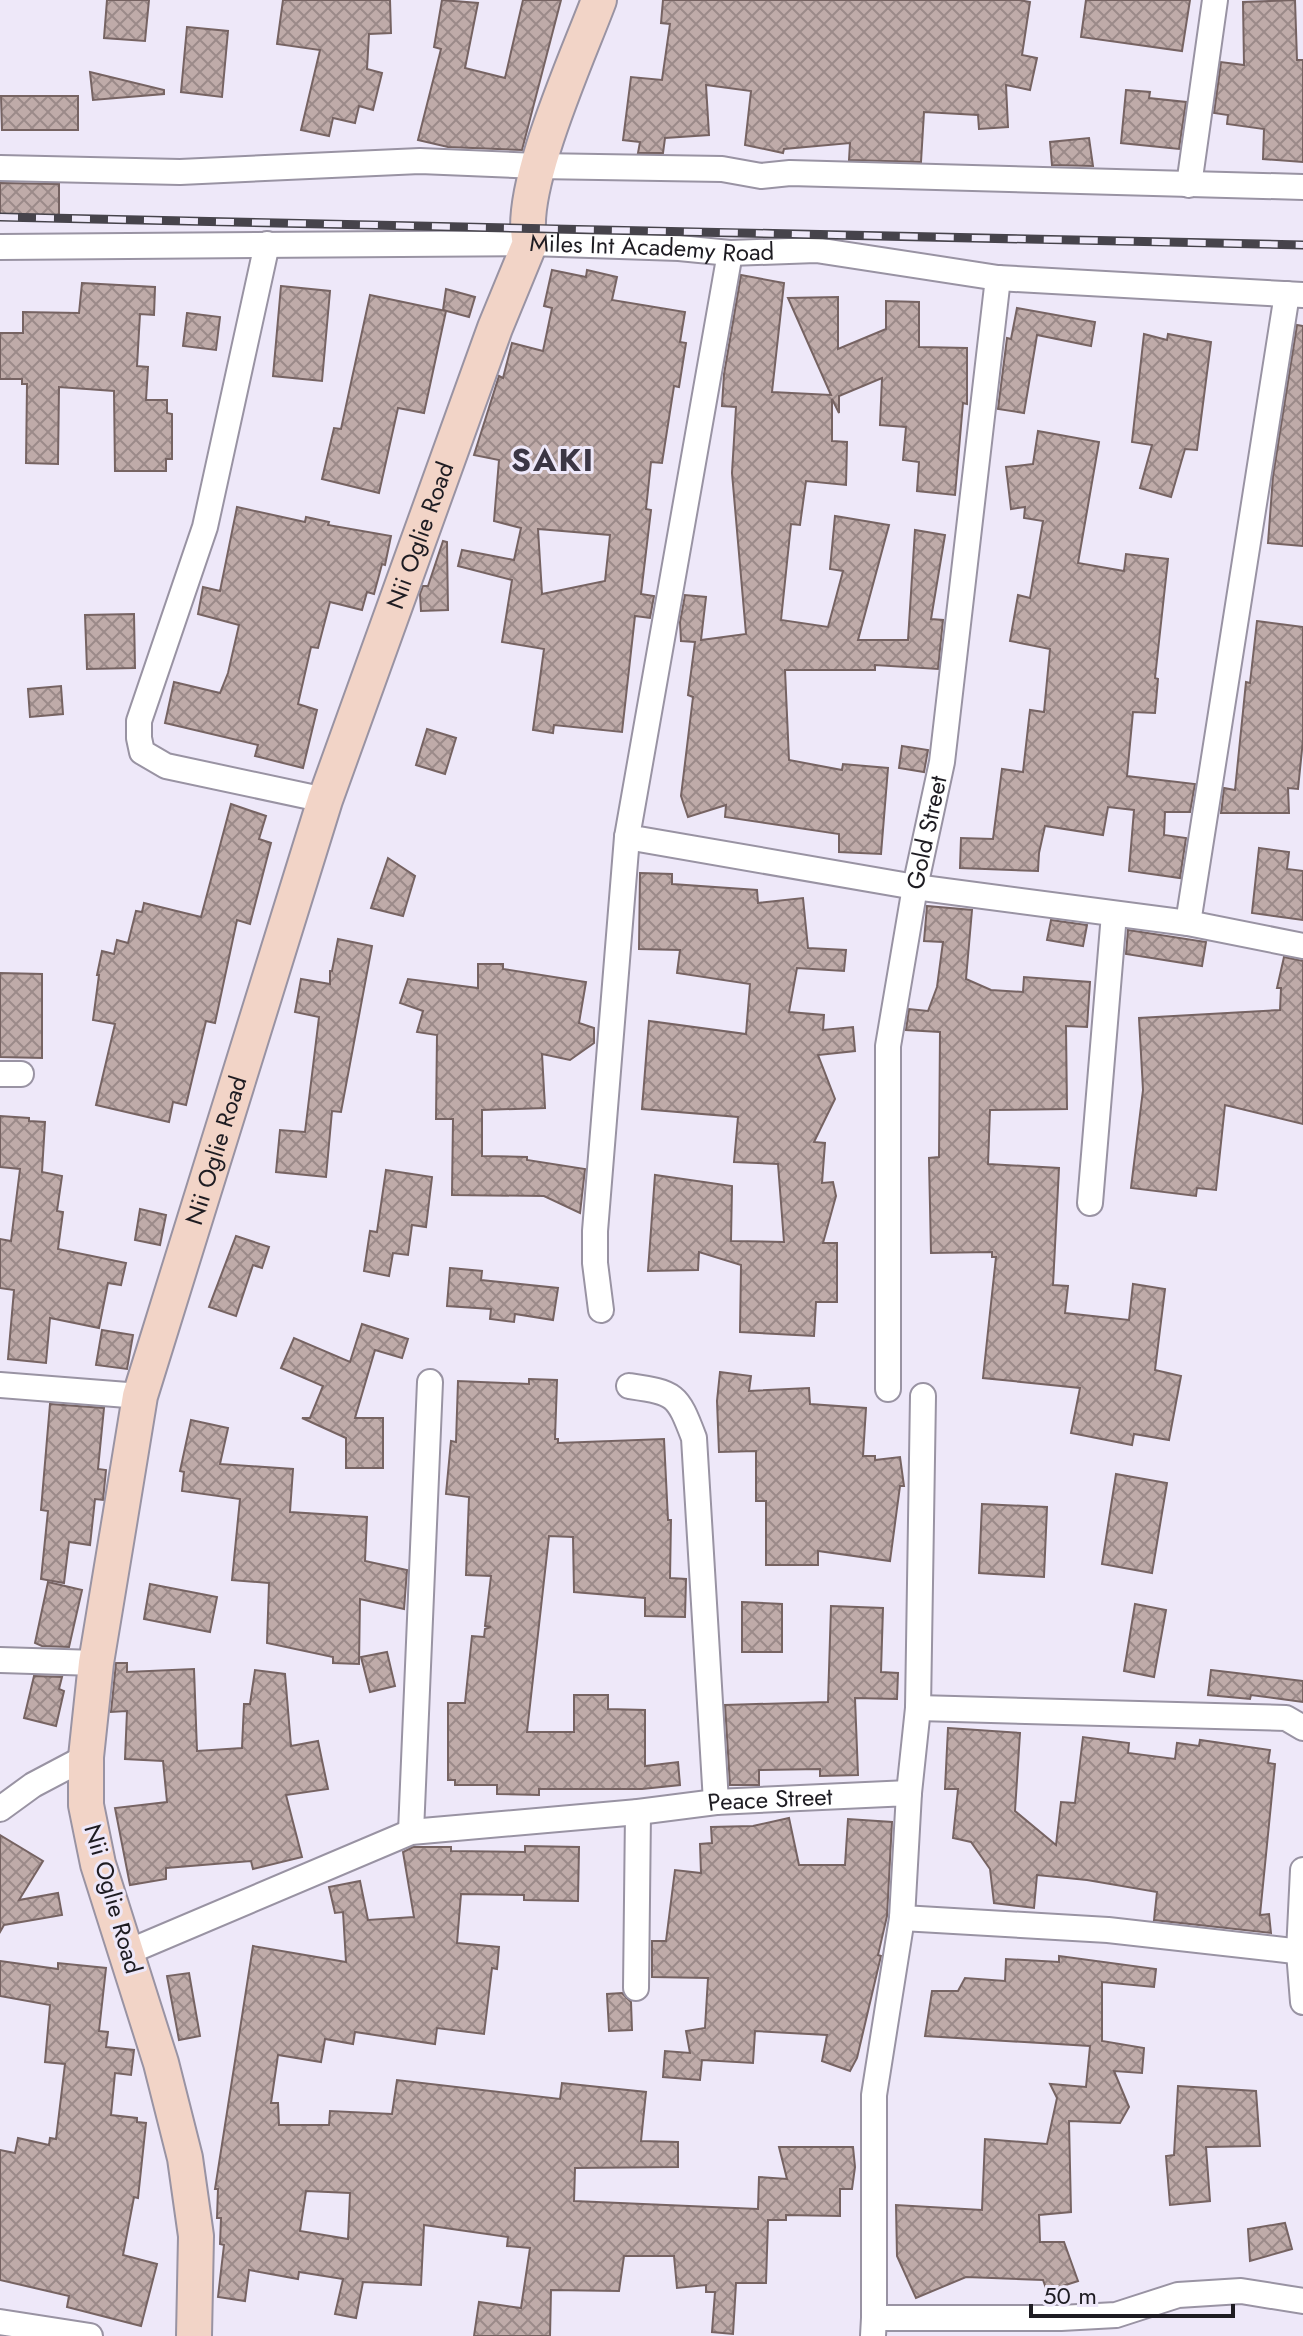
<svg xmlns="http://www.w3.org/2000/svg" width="1303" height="2336" font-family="Jost,sans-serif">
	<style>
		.building { fill: url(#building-cross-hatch); stroke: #766362; stroke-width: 2; fill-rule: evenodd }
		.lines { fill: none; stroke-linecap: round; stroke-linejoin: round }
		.street-casing { stroke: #9993a3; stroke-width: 28 }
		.secondary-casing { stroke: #9993a3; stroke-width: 38 }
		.street { stroke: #fff; stroke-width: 24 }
		.secondary { stroke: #f2d4c7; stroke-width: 34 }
		.rail-casing { stroke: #46434b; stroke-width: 9 }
		.rail { stroke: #eee8f9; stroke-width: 6; stroke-dasharray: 18; stroke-linecap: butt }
		.labels { text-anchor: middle; stroke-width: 6; stroke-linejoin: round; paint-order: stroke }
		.street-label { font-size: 24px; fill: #1e1c22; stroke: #eee8f9 }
		.district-label { font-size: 32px; font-weight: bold; letter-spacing: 2px; fill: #3b3644; stroke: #eee8f9 }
	</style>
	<defs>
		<pattern id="building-cross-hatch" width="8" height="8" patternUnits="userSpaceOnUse" patternTransform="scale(2)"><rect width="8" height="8" fill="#bfaba9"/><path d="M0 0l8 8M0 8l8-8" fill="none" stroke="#9b8a89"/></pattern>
	</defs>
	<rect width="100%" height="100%" fill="#eee8f9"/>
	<g class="building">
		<polygon points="107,0 149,0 145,41 104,38"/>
		<polygon points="283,0 390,0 391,33 369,34 367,69 382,73 373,110 359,106 355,123 333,118 329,136 301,130 320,50 277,44"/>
		<polygon points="442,0 478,3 465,68 505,78 523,0 561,0 522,150 448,147 418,140 441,49 434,47"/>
		<polygon points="663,0 1019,0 1030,2 1022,55 1037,58 1030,90 1006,85 1008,127 979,129 978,115 924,112 921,162 849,160 850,143 784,149 783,153 745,145 751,91 706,85 709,135 665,138 663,153 638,153 640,142 623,140 631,77 662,80 670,24 661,23"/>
		<polygon points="1086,0 1190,0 1182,51 1081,37"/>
		<polygon points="1295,0 1297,60 1303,60 1303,162 1263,159 1264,129 1227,124 1228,115 1214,113 1221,62 1244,65 1243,2"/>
		<polygon points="187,27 228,31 222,97 181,92"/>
		<polygon points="90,72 164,90 164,94 93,100"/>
		<polygon points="1126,90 1150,92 1149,98 1186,102 1179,149 1121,143"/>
		<polygon points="1,96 78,96 78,130 2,130"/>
		<polygon points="1089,138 1093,166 1052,165 1050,142"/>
		<polygon points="0,183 59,184 59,217 0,217"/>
		<path d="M552 270 586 277 587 270 617 277 612 300 685 312 680 342 686 343 679 387 674 386 662 463 651 462 646 509 651 510 641 594 654 596 650 618 635 616 622 732 554 725 553 733 533 730 544 649 502 642 512 580 458 566 462 550 514 560 521 528 494 521 499 460 474 455 499 376 503 378 512 343 543 351 552 308 544 306ZM538 529 610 535 605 581 542 594Z"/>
		<polygon points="741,275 784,283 772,392 831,395 788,298 838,297 838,349 886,329 886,301 919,302 919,347 967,348 967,404 963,403 955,495 917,491 919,462 903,460 906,427 880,425 882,378 839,396 839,413 832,399 832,441 847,442 846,485 806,481 800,525 791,524 781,620 828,627 843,571 830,569 835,516 889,525 858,640 908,640 915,530 945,535 931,619 943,620 938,669 875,665 875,670 785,670 789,760 842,770 843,764 888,768 881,854 839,852 839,834 725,817 726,805 688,817 681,796 693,697 688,695 695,642 681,641 680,622 685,595 706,597 701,640 746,634 732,473 736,407 722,406 724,374"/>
		<polygon points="82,283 155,287 154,315 140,314 137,366 148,367 146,400 167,400 167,413 172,414 172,459 166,459 166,471 115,471 114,391 59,387 58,464 26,463 27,384 22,384 22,379 0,379 0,333 23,333 23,312 79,313"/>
		<polygon points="281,286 330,291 322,381 273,376"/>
		<polygon points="446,289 475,297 469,317 443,310"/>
		<polygon points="370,295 446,311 424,413 398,408 379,493 322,479 334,428 341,429"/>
		<polygon points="1017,308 1095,322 1091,346 1037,335 1024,413 998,409 1007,338 1011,339"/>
		<polygon points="187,313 220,317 216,350 183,346"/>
		<polygon points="1297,325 1303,326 1303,546 1268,543 1273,476"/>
		<polygon points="1144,334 1167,340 1168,334 1211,342 1197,450 1185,449 1171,497 1140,488 1152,445 1132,442"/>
		<polygon points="1038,431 1099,442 1078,563 1124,571 1126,554 1168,559 1155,678 1158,679 1155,713 1133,712 1127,776 1195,784 1190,812 1165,812 1164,835 1186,838 1180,878 1129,871 1134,810 1108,807 1103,835 1045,826 1039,853 1038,871 960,868 961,838 993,839 1002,769 1023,772 1030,710 1044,712 1050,649 1010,641 1018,595 1030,598 1043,521 1024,518 1025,507 1011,509 1006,467 1033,464"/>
		<polygon points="237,507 305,522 306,517 329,522 328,525 391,536 385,565 382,564 374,594 367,592 362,610 330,602 318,648 311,647 298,704 317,710 303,768 255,756 258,745 165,723 174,682 220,693 228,673 239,625 198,614 203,587 220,591"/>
		<polygon points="443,541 447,542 448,610 421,611 420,594 423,586 428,586"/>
		<polygon points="134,614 135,668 87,669 85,615"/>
		<polygon points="1257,621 1303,627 1303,740 1298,789 1288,788 1289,813 1221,813 1224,788 1235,790 1246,682 1250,683"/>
		<polygon points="61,686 63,714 30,717 28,689"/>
		<polygon points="427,729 456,738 445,774 416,765"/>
		<polygon points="902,746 928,750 924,772 899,768"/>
		<polygon points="231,804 266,816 259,839 271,843 250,924 237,920 215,1023 206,1021 186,1105 173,1102 169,1122 96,1105 115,1024 93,1020 99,975 97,975 102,951 114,954 117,940 128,943 136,911 142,912 144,903 201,917"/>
		<polygon points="1259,848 1289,852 1287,869 1303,871 1303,920 1252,913"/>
		<polygon points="388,858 415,876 403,916 371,908"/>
		<polygon points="640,873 672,874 672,884 757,890 758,903 803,898 808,948 846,950 844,971 797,968 789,1012 824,1015 823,1030 853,1027 855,1051 818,1055 835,1099 814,1142 825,1143 822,1183 833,1182 836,1196 823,1243 837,1243 837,1302 816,1302 814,1336 740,1332 741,1265 699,1252 698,1270 648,1271 655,1175 732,1186 731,1241 784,1242 778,1164 734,1162 738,1117 642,1109 649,1021 746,1034 750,984 677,973 680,950 639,949"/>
		<polygon points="927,906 972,910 966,979 991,990 1023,992 1024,977 1090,982 1087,1027 1066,1026 1067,1109 990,1110 988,1164 1059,1168 1053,1285 1068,1286 1065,1313 1129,1320 1133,1284 1165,1289 1155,1370 1181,1376 1169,1440 1134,1434 1132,1445 1071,1433 1080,1388 983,1378 996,1257 992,1257 992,1252 931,1253 929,1158 939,1157 940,1032 906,1030 909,1009 928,1011 937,987 943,942 924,941"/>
		<polygon points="1051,920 1087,925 1083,946 1047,940"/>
		<polygon points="1128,930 1206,942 1202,966 1126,954"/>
		<polygon points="338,939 372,946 341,1112 332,1111 326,1177 276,1172 280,1130 305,1132 319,1017 295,1012 301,979 330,984 330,971 332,971"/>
		<polygon points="1284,957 1303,961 1303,1124 1225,1105 1216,1190 1197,1188 1196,1196 1131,1188 1143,1090 1139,1018 1280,1010 1281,988 1277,988"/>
		<polygon points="478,964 503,964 503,969 586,982 579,1023 594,1028 594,1043 570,1060 542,1054 545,1108 482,1110 482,1156 527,1157 527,1160 585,1169 580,1213 544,1196 452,1195 453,1119 436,1119 437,1035 417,1032 423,1011 400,1003 408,979 478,988"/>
		<polygon points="0,973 42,974 42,1058 0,1057"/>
		<polygon points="0,1116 29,1118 29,1121 45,1122 42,1172 62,1176 57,1211 63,1212 58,1249 126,1263 121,1285 108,1283 99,1328 50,1318 46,1363 8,1359 14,1290 0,1288 0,1239 11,1241 20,1169 0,1167"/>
		<polygon points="386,1170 432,1177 426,1227 412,1225 408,1255 393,1253 389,1276 364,1271 370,1231 377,1232"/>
		<polygon points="140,1209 166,1215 160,1245 135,1240"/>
		<polygon points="236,1236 269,1247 262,1268 253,1265 236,1316 209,1307"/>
		<polygon points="450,1268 482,1271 481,1280 558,1288 553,1320 515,1314 514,1322 490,1319 491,1309 447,1306"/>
		<polygon points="362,1324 408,1339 402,1358 375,1350 355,1418 383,1418 383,1468 346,1468 346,1438 302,1418 310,1418 323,1386 281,1368 294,1338 350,1362"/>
		<polygon points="102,1330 133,1335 127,1369 96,1365"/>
		<polygon points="720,1372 751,1376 749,1391 809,1388 810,1404 866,1408 863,1456 875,1456 875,1460 900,1457 904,1486 900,1486 890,1561 818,1551 818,1565 766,1565 766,1501 756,1501 756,1451 719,1452 717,1401"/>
		<polygon points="529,1379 557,1380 555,1439 558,1439 558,1443 664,1439 668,1520 671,1520 670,1578 686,1579 685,1617 645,1616 645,1598 574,1592 573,1537 549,1536 527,1732 574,1732 574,1695 608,1695 608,1709 645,1710 645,1766 678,1762 680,1785 642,1789 539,1789 539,1795 497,1794 497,1785 455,1785 455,1780 448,1780 448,1703 465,1703 472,1636 484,1637 485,1629 491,1627 485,1626 491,1576 466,1575 469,1497 446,1494 451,1441 456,1442 458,1381 529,1384"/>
		<polygon points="50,1404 104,1408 98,1469 106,1470 103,1500 95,1499 90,1545 69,1542 64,1583 41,1579 48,1511 41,1510"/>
		<polygon points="191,1420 228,1428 220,1464 293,1469 290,1512 367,1517 365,1561 407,1570 404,1609 360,1599 359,1664 333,1663 333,1657 267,1643 269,1583 232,1580 240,1499 182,1491 184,1472 180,1471"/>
		<polygon points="1116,1474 1167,1483 1152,1573 1102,1564"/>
		<polygon points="982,1504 1047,1507 1044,1577 979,1573"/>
		<polygon points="48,1582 82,1590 69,1647 42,1646 35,1643"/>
		<polygon points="150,1584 217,1597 210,1632 144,1619"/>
		<polygon points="742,1602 782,1604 782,1652 742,1652"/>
		<polygon points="1135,1604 1166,1610 1154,1677 1124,1671"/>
		<polygon points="831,1606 883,1608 881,1672 898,1673 897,1699 855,1698 858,1775 820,1776 820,1769 759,1770 759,1785 730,1785 725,1705 828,1702"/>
		<polygon points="387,1652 395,1686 370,1692 361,1657"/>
		<polygon points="116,1663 127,1663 127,1672 194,1669 197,1751 242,1748 244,1704 250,1704 255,1670 285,1674 291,1746 318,1741 328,1789 286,1795 302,1857 253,1869 251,1861 166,1868 166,1879 130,1885 115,1808 167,1802 163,1761 125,1759 127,1711 111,1712"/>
		<polygon points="1211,1670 1303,1681 1303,1702 1251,1695 1250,1699 1208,1695"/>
		<polygon points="34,1676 62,1677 59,1689 64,1691 56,1726 24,1718"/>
		<polygon points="948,1728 1020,1733 1015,1811 1056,1845 1061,1802 1075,1803 1083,1737 1129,1743 1128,1753 1175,1759 1177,1743 1199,1746 1200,1740 1270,1750 1268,1763 1275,1764 1260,1915 1269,1914 1271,1933 1154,1920 1157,1892 1087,1880 1037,1875 1034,1908 994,1903 990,1869 971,1842 953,1838 958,1789 945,1789"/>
		<polygon points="789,1818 799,1865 845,1865 848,1819 892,1822 887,1916 878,1955 881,1956 880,1960 857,2058 850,2071 822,2061 827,2035 755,2031 753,2063 702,2060 700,2080 663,2077 665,2051 690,2053 686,2031 705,2028 708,1978 652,1977 652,1941 666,1941 675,1870 701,1873 700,1844 712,1843 711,1827 753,1826"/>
		<polygon points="0,1835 43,1861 19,1900 58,1893 62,1915 4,1925 0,1932"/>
		<path d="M525 1846 579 1847 578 1901 524 1900V1895L461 1894 457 1943 499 1947 497 1969 492 1968 484 2034 437 2028 435 2044 355 2032 353 2044 325 2039 321 2062 278 2055 271 2103H278L279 2125H329L330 2111 392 2114 397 2080 560 2099 562 2083 646 2092 641 2141 678 2142V2167L575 2168 574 2201 758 2209 759 2177 787 2179 779 2147H853L855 2167 852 2189H840V2216L786 2215V2220H768L766 2283H736L733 2334 712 2332 715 2292H706V2285L677 2288 674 2256H624L619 2291 551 2290 550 2336H474L479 2302 521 2308 530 2248 507 2246 508 2237 424 2225 421 2285 363 2282 356 2318 335 2314 343 2279 299 2272 298 2279 249 2270 245 2301 218 2297 224 2245 220 2244 221 2218H217L218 2189H215L253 1946 346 1962 343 1912 335 1913 329 1887 360 1881 368 1920 414 1917 403 1852 413 1847H451V1851L525 1852ZM306 2191 350 2193 348 2239 300 2231Z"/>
		<polygon points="1059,1956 1156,1969 1154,1987 1102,1982 1102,2041 1144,2048 1142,2073 1114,2071 1129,2107 1120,2123 1069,2121 1071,2212 1039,2215 1040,2242 1064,2242 1078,2281 1047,2291 1043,2280 966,2277 916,2298 897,2256 896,2205 982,2210 985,2139 1047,2144 1057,2098 1050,2084 1086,2087 1090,2046 925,2036 932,1991 958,1991 965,1978 1005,1981 1006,1959 1059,1962"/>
		<polygon points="0,1961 58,1969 58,1963 106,1968 99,2031 108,2032 106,2047 134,2050 131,2075 115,2073 111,2115 137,2118 137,2122 146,2123 138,2198 134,2197 123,2255 157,2264 141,2326 67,2307 69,2296 0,2280 0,2150 15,2153 18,2138 49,2145 50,2138 56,2139 65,2064 45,2062 50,2005 0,1996"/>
		<polygon points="189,1973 200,2036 179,2040 167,1976"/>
		<polygon points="622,1993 631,2002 632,2030 609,2031 607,1994"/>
		<polygon points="1178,2086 1256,2091 1260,2146 1206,2147 1210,2201 1170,2205 1166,2156 1174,2155"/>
		<polygon points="1285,2223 1292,2249 1250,2261 1248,2229"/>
	</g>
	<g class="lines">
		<g class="street-casing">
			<g id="street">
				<polyline points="0,168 180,172 420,161 537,166 722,169 761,176 790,173 1303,187"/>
				<polyline points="1189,185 1215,0"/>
				<polyline points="267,244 205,527 139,721 139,738 142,752 166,766 325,800"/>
				<path id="s1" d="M0 247 530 243 679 248 730 253 816 250 998 278 1303 295"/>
				<polyline points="730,253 627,837 915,887 1188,923 1303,946"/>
				<polyline points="1188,923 1287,294"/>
				<polyline points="0,1074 21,1074"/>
				<polyline points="1090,1203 1114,914"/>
				<polyline points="601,1310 595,1263 595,1231 627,837"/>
				<polyline points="0,1385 140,1396"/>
				<path d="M629 1386C675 1393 677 1393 694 1438L716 1802"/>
				<path id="s2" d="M888 1389V1046L915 887 942 762 998 278"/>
				<polyline points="0,1660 96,1663"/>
				<polyline points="918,1708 1286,1718 1303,1728"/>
				<polyline points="909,1793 918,1708 923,1396"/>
				<polyline points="0,1809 33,1785 86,1757"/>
				<polyline points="411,1832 430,1382"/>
				<polyline points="1303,1870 1299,1952 1303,2002"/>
				<polyline points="902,1918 1108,1930 1303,1952"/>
				<path id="s3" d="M128 1952 411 1832 638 1812 716 1802 909 1793 902 1918 874 2095V2318"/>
				<polyline points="636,1988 638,1812"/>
				<polyline points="0,2322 90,2336"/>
				<polyline points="873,2336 874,2318 1061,2318 1116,2315 1178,2295 1241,2291 1303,2301"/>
			</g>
		</g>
		<g class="secondary-casing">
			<g id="secondary">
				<path id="s4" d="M194 2336 196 2236 185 2158 161 2063 98 1864 86 1805V1757L96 1663 120 1518 140 1396 325 800 495 328 530 243C516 191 579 54 599 0"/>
			</g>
		</g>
		<use href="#street" class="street"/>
		<use href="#secondary" class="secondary"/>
		<g class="rail-casing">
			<polyline id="rail" points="0,217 1303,245"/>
		</g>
		<use href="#rail" class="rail"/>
	</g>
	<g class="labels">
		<g class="street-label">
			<text dy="8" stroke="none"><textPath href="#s1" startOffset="652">Miles Int Academy Road</textPath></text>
			<text dy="8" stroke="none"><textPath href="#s4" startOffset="1864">Nii Oglie Road</textPath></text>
			<text dy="8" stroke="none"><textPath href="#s2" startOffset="560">Gold Street</textPath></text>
			<text dy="8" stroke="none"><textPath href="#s4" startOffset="1216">Nii Oglie Road</textPath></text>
			<text dy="8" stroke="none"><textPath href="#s3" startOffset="668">Peace Street</textPath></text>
			<text transform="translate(113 1899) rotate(74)" y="8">Nii Oglie Road</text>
		</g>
		<g class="district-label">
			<text x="553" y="471">SAKI</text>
		</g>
	</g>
	<path d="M1031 2304v12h202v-12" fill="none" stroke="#1e1c22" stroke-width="4"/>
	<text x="1043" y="2304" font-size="24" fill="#1e1c22" stroke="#eee8f9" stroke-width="6" paint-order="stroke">50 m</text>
</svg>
